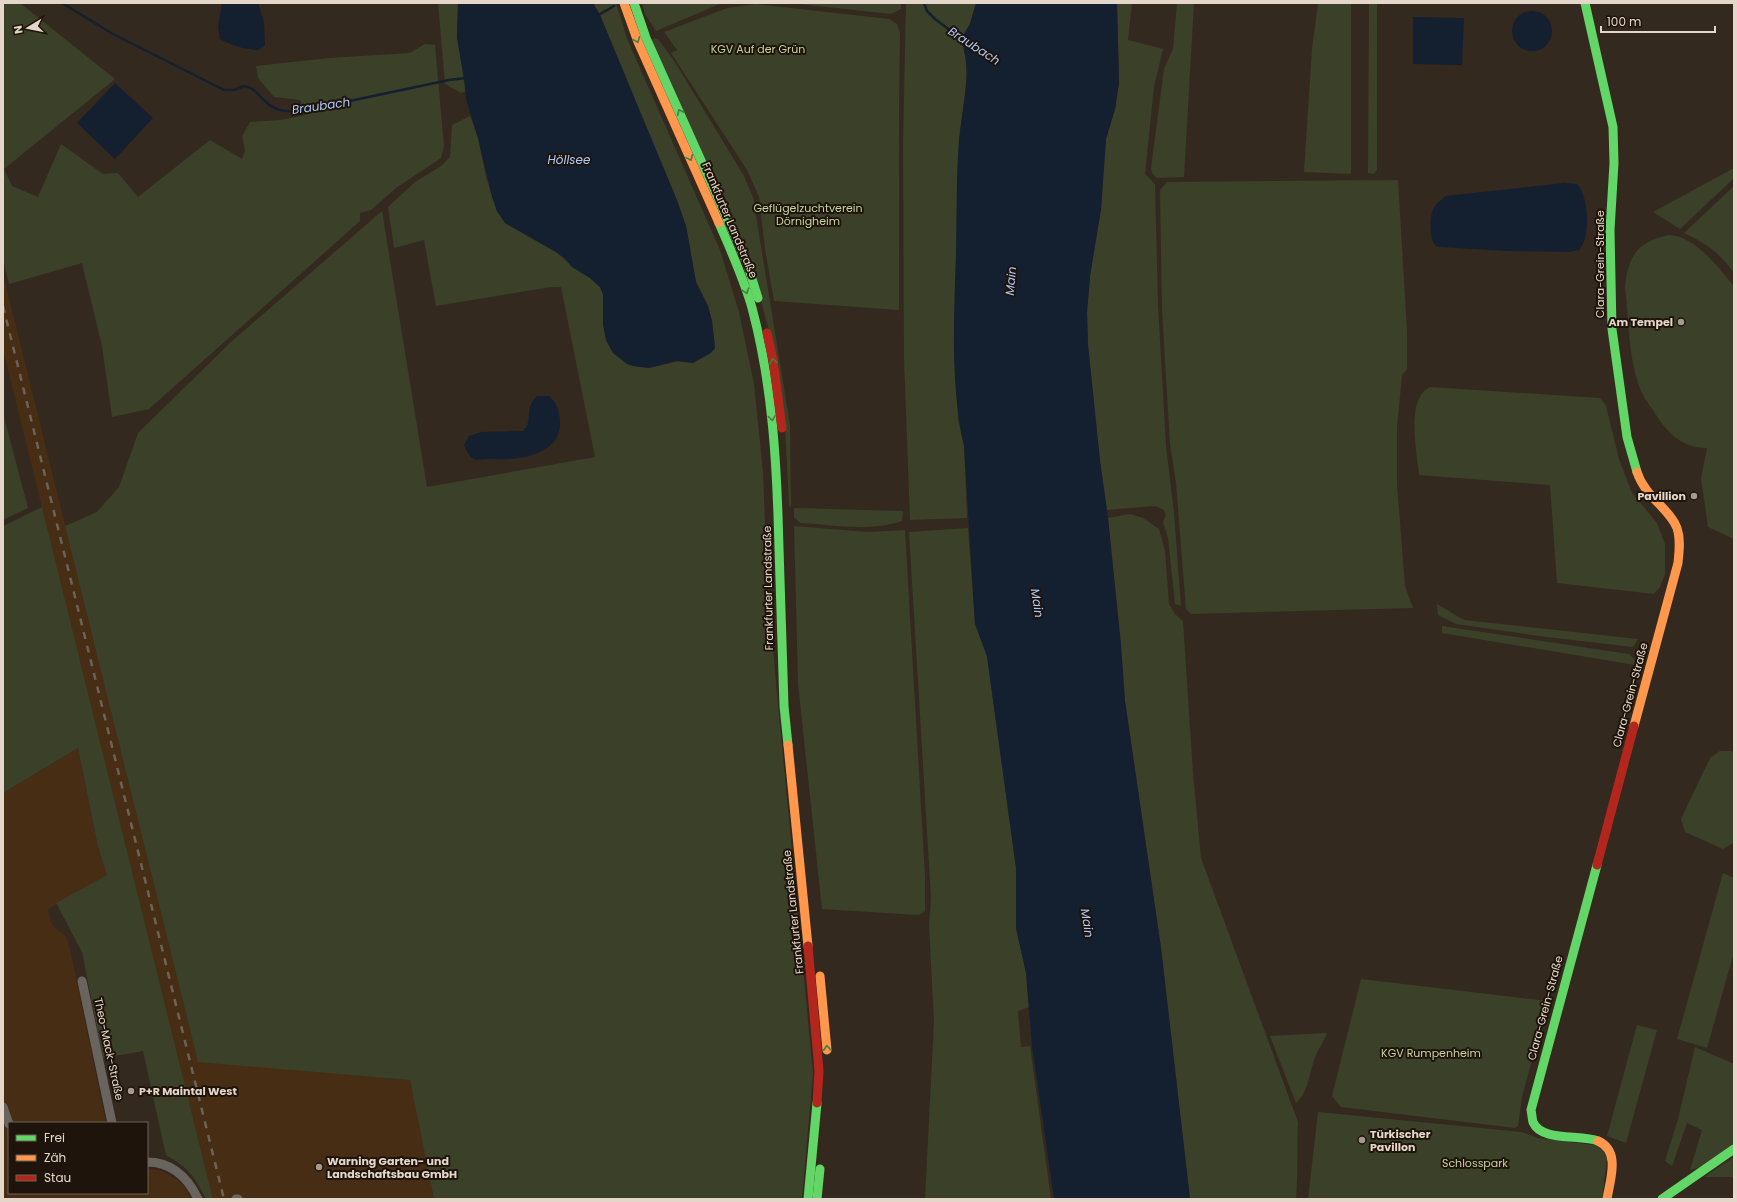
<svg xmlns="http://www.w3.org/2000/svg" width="1737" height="1202" font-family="Poppins,sans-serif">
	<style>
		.built { fill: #462d14 }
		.green { fill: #3b4029 }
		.water { fill: #141f30 }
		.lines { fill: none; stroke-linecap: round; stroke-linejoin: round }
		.stream { stroke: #141f30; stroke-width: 2.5 }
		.street { stroke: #6a645f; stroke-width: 9 }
		.fast { stroke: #63d668; stroke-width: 9 }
		.slow { stroke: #ff974d; stroke-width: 9 }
		.jam { stroke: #b3261e; stroke-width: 9 }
		.rail { stroke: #6a635c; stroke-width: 2.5; stroke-dasharray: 7 7; stroke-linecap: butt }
		.oneway { stroke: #447f3e }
		.poi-dot { fill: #a6998d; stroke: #1e140b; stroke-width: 1.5 }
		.labels { text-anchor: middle; stroke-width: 4; stroke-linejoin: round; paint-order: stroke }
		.park-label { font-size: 11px; fill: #c3d39f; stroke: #1e140b }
		.street-label { font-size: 11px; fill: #e4d6c9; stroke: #1e140b }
		.poi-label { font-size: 11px; font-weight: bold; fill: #e4d6c9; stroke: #1e140b; text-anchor: start }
		.water-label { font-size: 12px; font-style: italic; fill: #aac8f6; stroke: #1e140b }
	</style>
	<rect width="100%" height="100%" fill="#34291e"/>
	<g class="built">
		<polygon points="3,274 198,1061 411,1080 434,1199 213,1199 3,350"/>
		<polygon points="78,748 98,847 107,875 48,909 51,922 54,927 66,936 70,949 106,1123 9,1123 9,1193 147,1193 148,1169 159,1170 177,1179 185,1188 191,1199 3,1199 3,793"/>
	</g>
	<g class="green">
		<polygon points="3,3 20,3 115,79 4,169 12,186 38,197 61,144 103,174 118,173 138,197 210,140 242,159 245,151 242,136 250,122 281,120 306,115 300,100 274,97 258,78 256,66 329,58 410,53 425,44 435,45 444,146 441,158 396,188 371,210 360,213 360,221 149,409 112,417 102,346 82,263 9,284 3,260"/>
		<polygon points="438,3 458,3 457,37 466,91 461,93 445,84"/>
		<polygon points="593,3 616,3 628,41 720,250 739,312 754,384 763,472 767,574 776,683 813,1073 802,1199 434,1199 410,1080 198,1062 65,526 97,512 119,487 138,433 232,341 382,211 427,487 595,457 561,287 551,287 436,306 424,240 394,248 388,207 415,182 441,166 450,157 452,125 470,116 478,138 486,177 497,211 505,223 556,252 565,259 572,267 590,278 600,287 603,294 603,324 606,340 613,353 633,366 649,368 683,360 693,363 715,347 712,321 708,306 696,282 686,226 600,15"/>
		<polygon points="642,3 722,3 656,31 645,14"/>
		<polygon points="790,3 901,3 901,9 891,14"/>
		<polygon points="906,3 976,3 970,24 961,39 968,67 959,141 954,345 958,419 964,446 967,518 910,520 904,358 903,144"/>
		<polygon points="1117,3 1132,3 1128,40 1163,49 1154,87 1145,174 1155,184 1158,305 1166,446 1174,513 1181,606 1175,604 1168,538 1163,522 1166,515 1164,510 1155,506 1107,510 1100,461 1088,345 1087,312 1090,276 1101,209 1106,139 1115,109 1119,83"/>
		<polygon points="1177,3 1194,3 1184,177 1157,178 1152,173 1151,168 1164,69 1173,49"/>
		<polygon points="1318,3 1351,3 1351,174 1304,172 1312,49"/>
		<polygon points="1369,3 1377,3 1377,170 1374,174 1368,173"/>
		<polygon points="755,4 889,19 897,24 900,33 899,105 899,310 774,301 765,249 759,197 747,170 671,53 677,50 664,32 727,8"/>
		<polygon points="654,38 658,39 673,59 744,176 753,197 790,425 791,508 789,506 785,425 770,334 760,297 651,42"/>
		<polygon points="1734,168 1734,178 1680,229 1653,212"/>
		<polygon points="1398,180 1407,330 1407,369 1402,375 1397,428 1397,484 1405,586 1413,608 1191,614 1186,609 1176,483 1170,444 1162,310 1160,190 1167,182"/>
		<path d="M1734 186V273C1719 252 1707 244 1684 233Z"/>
		<path d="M1669 235C1693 235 1720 268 1734 287V539L1708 527 1701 478 1707 448C1680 448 1666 431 1653 410 1647 402 1641 393 1638 383 1628 353 1629 318 1625 287 1628 256 1638 241 1669 235Z"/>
		<path d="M1430 387 1600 398 1606 406 1619 459 1632 493 1657 523 1665 544V574L1660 587 1654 594 1557 583 1550 485 1419 475C1417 452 1405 399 1430 387Z"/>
		<polygon points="3,413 28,508 3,520"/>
		<path d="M42 507 213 1199H206C194 1176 189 1168 166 1155L143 1051 103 1058 82 952 56 903 107 875 98 847 78 748 3 793V526Z"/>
		<path d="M794 508 903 511 902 521C870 532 834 525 800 523L794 517Z"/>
		<path d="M1130 514 1143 518 1159 529 1165 551 1169 604 1175 614 1183 621 1193 773 1201 858 1298 1122C1297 1148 1298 1173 1296 1199H1190L1161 948 1125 701 1108 518Z"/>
		<polygon points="794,526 868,532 905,530 925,876 925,911 919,915 822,909 798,683"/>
		<polygon points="968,528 975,624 987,656 1016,868 1016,928 1026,973 1029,1007 1018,1011 1021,1047 1030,1046 1051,1199 925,1199 934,1022 929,925 931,898 909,532"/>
		<polygon points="1437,604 1464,620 1638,639 1633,647 1546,637 1456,624 1438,615"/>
		<polygon points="1442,626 1629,654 1634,659 1635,665 1442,633"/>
		<polygon points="1720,751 1731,751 1734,753 1734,840 1733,843 1723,849 1685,832 1681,819 1710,758"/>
		<polygon points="1723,873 1734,878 1734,952 1707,1048 1677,1039"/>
		<polygon points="1361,979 1548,1001 1522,1097 1518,1126 1515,1128 1341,1107 1332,1096"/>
		<polygon points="1637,1025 1657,1030 1626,1143 1607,1136"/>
		<path d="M1327 1033C1324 1041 1320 1046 1317 1053 1309 1069 1310 1091 1296 1103L1270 1036Z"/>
		<polygon points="1695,1047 1734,1064 1734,1146 1701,1167 1690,1170 1702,1130 1687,1123 1672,1166 1665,1161 1678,1119"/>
		<polygon points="1318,1112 1522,1132 1538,1138 1594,1145 1602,1149 1607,1158 1602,1199 1308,1199"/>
		<polygon points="1734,1157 1734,1177 1704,1177"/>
	</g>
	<g class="water">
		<path d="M222 3H258L264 22 265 45 258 50C244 49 232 46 220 39L218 27Z"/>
		<polygon points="458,3 593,3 600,15 677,200 686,226 696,282 708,306 712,321 715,348 711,353 693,363 676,361 649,368 633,366 627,364 613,353 606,340 603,324 603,294 600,287 590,278 572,267 565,259 556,252 505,223 497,211 492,197 478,138 466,99 464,79 457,37"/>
		<path d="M976 3H1117L1119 83 1115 109 1106 139 1101 209 1090 276 1087 312 1088 345 1100 461 1108 518 1121 644 1125 701 1161 948 1190 1199H1054L1032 1046 1026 973 1016 928V868L987 656 975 624 964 446C950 383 954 317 956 253 957 216 956 178 959 141 962 106 973 73 961 39L970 24Z"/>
		<circle cx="1532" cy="31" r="20"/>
		<polygon points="1413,17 1464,18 1462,65 1413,64"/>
		<polygon points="115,83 153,118 115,159 77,123"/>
		<path d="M1564 183 1577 184C1589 196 1591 238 1579 250L1569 252 1506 251 1440 247 1436 246C1429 239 1429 219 1433 210 1435 204 1441 200 1446 196Z"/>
		<path d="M537 396H549C557 403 559 410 560 420 563 455 518 461 493 459 486 458 478 462 472 458 468 455 466 449 464 445L469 436 481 432 523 431C534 420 523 410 537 396Z"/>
	</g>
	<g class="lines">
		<g class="stream">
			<path d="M62 3 113 34 224 90H234L244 86C254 87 258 95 266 102 277 113 292 112 307 110L449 80 466 78"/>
			<polyline points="924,3 927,11 935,19 963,40"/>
			<polyline points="597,16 614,6"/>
		</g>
		<g class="street">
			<polyline points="82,981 112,1123"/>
			<polyline points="3,1107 9,1124"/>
			<path d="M147 1162C172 1162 188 1178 198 1199"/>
			<polyline points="236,1199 238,1199"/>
		</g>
		<g class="fast">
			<polyline points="634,3 646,38 747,263 758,298"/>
			<polyline points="1585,3 1613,127 1614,163 1610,230 1612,329 1627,437 1637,472"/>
			<path d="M719 223C731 251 744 279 752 308 773 386 777 467 779 548 781 601 782 653 784 706L788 745"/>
			<path d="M1597 865 1531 1110C1532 1114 1532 1119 1533 1122 1541 1142 1581 1134 1598 1141"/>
			<polyline points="808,1199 817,1103"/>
			<polyline points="817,1199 820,1169"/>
			<polyline points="1662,1199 1734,1149"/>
		</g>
		<g class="slow">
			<polyline points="624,3 638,42 719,223"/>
			<path d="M1634 726 1678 563C1679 552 1681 540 1677 528 1670 509 1645 497 1637 472"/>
			<polyline points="788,745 808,946"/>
			<polyline points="820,976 827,1050"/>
			<path d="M1598 1141C1621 1151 1610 1180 1607 1199"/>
		</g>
		<g class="jam">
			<polyline points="767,333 773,360 782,428"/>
			<polyline points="1597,865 1634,726"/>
			<polyline points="808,946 819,1071 817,1103"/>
		</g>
		<polyline class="rail" points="3,306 224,1199"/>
	</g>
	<defs><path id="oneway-chevron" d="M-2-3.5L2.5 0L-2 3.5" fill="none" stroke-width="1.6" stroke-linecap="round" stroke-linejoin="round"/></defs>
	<g class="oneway">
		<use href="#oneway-chevron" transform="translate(637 40) rotate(68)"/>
		<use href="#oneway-chevron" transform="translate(680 112) rotate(-115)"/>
		<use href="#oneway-chevron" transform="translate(690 158) rotate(66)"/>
		<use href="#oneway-chevron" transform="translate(746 291) rotate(72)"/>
		<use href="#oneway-chevron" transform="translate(773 361) rotate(-101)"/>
		<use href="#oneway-chevron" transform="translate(772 418) rotate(83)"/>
		<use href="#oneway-chevron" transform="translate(827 1048) rotate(-94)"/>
	</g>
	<g class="poi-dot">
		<circle cx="1681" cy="322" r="4"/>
		<circle cx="1694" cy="496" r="4"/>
		<circle cx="131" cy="1091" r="4"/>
		<circle cx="1362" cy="1140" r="4"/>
		<circle cx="319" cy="1167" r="4"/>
	</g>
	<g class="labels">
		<g class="park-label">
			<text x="758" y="53">KGV Auf der Grün</text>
			<text x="808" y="212">Geflügelzuchtverein<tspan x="808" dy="13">Dörnigheim</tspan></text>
			<text x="1431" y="1057">KGV Rumpenheim</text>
			<text x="1475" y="1167">Schlosspark</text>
		</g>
		<g class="street-label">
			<text transform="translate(730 220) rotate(67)" y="4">Frankfurter Landstraße</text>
			<text transform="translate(1600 264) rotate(-90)" y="4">Clara-Grein-Straße</text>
			<text transform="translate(768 588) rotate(-91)" y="4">Frankfurter Landstraße</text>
			<text transform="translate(1630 695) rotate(-75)" y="4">Clara-Grein-Straße</text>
			<text transform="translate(793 912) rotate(-96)" y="4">Frankfurter Landstraße</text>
			<text transform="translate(1545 1008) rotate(-75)" y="4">Clara-Grein-Straße</text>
			<text transform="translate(109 1049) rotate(78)" y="4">Theo-Mack-Straße</text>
		</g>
		<g class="poi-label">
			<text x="1673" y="326" text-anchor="end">Am Tempel</text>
			<text x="1686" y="500" text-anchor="end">Pavillion</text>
			<text x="139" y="1095">P+R Maintal West</text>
			<text x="1370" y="1138">Türkischer<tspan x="1370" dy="13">Pavillon</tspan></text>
			<text x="327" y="1165">Warning Garten- und<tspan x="327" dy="13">Landschaftsbau GmbH</tspan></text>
		</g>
		<g class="water-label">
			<text transform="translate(974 46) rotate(33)" y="4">Braubach</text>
			<text transform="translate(321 106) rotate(-8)" y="4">Braubach</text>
			<text x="569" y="164">Höllsee</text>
			<text transform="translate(1011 281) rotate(-85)" y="4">Main</text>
			<text transform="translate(1037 603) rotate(81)" y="4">Main</text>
			<text transform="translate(1087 923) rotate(81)" y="4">Main</text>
		</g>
	</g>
	<rect width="1737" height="1202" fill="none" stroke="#e4d6c9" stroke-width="8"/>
	<rect x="8" y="1122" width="140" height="72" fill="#1e140b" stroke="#6d6257"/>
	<rect x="16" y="1135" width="20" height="6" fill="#63d668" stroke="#6d6257"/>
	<text x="44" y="1142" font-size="12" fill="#e4d6c9">Frei</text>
	<rect x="16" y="1155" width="20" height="6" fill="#ff974d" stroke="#6d6257"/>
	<text x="44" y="1162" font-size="12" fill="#e4d6c9">Zäh</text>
	<rect x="16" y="1175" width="20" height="6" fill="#b3261e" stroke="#6d6257"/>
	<text x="44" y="1182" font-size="12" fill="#e4d6c9">Stau</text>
	<g transform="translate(28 28) rotate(260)" stroke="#1e140b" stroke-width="3" paint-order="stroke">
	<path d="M0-3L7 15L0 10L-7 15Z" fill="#e4d6c9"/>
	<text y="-6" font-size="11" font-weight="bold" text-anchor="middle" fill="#e4d6c9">N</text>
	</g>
	<path d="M1601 26v6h114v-6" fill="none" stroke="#e4d6c9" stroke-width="2"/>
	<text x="1607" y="26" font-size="12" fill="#e4d6c9" stroke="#1e140b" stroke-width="3" paint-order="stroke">100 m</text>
</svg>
